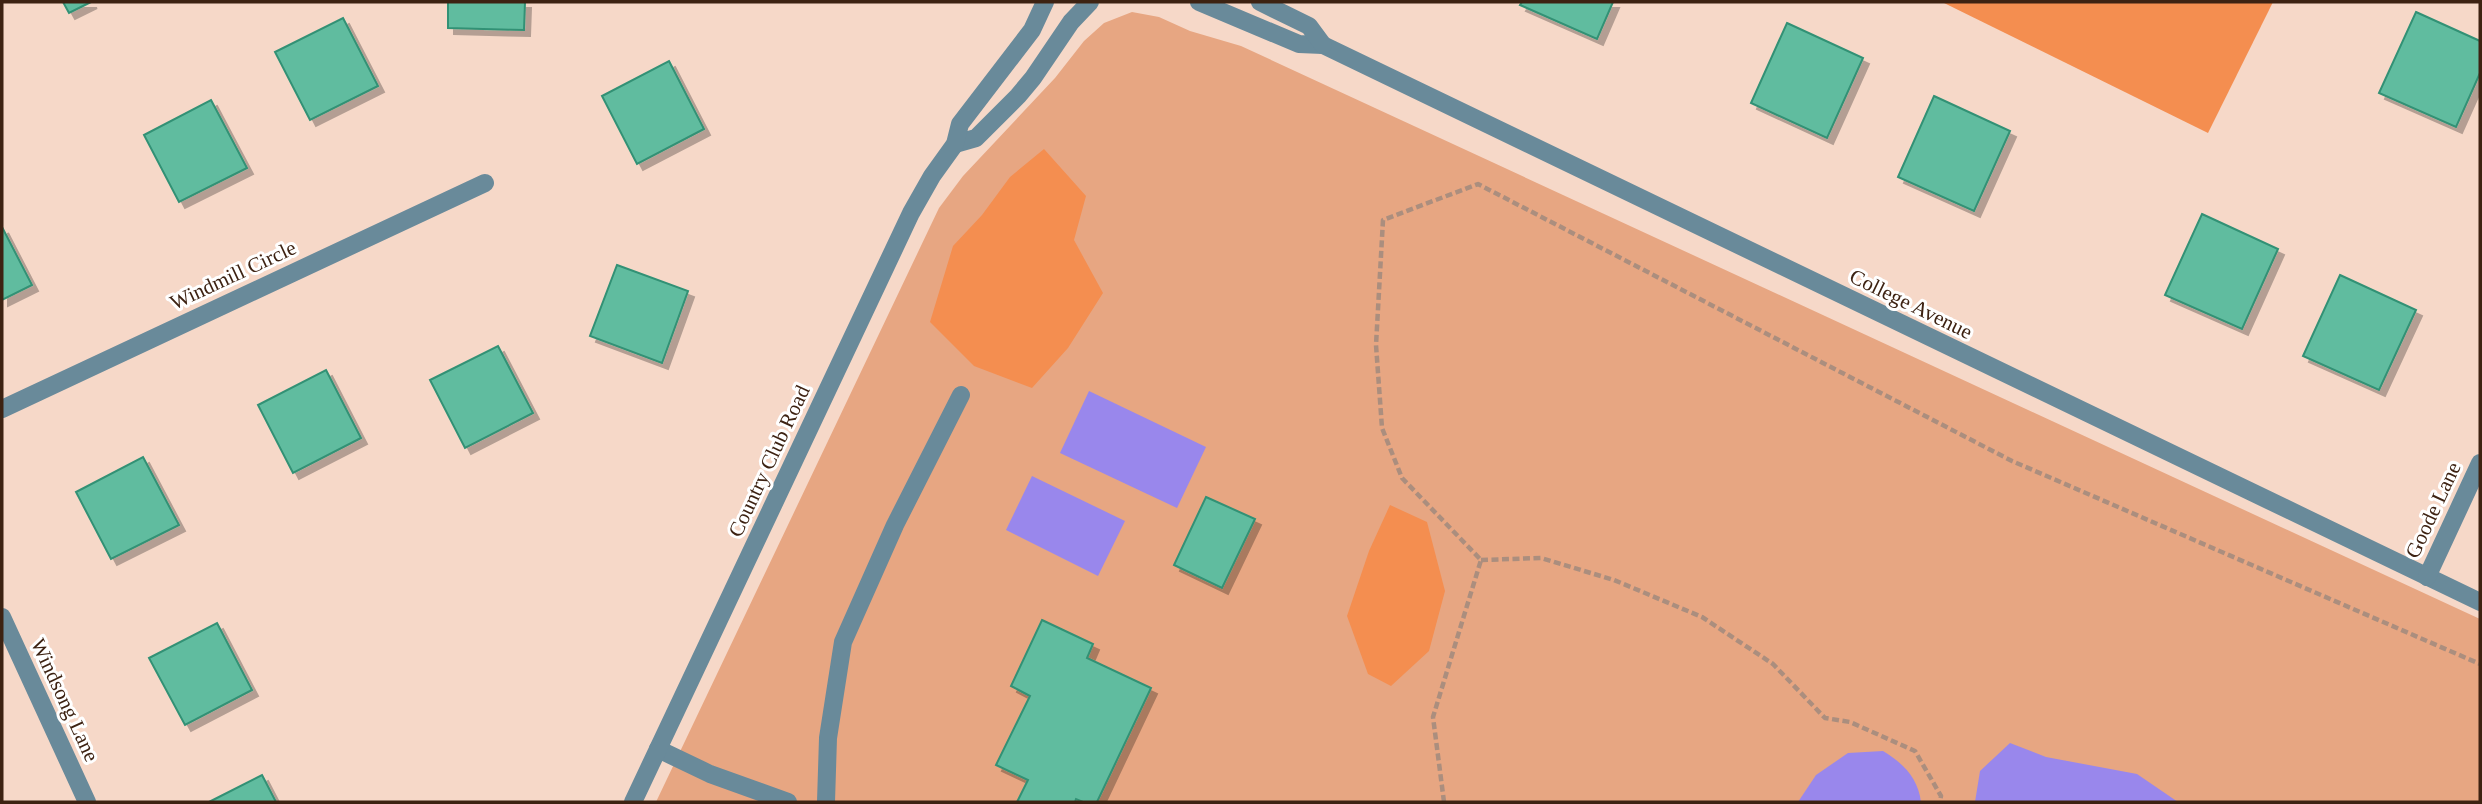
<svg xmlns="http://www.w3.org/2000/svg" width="2482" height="804" font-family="Georgia,serif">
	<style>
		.green { fill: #e7a682 }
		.forest { fill: #f48e50 }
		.water { fill: #9987ec }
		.building { fill: #61bc9f; stroke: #329175; stroke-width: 2; filter: url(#shadow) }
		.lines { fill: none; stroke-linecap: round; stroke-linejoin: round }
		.path { stroke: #ab8e7e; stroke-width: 4.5; stroke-dasharray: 7 3.5; stroke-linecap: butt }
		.minor { stroke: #698a9a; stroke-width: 18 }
		.labels { text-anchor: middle; stroke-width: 6; stroke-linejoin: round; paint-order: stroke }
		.street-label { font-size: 21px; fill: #3d2212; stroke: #fff }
	</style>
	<defs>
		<filter id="shadow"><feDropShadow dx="6" dy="6" stdDeviation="0" flood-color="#0004"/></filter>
	</defs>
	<rect width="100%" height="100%" fill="#f6d8c8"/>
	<polygon class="green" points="1132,12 1159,17 1190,31 1241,46 2480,619 2480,802 656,802 939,208 963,176 1055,78 1084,41 1104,23"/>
	<g class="forest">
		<polygon points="1942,2 2273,2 2208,133"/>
		<polygon points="1044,149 1086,196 1074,240 1103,293 1068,348 1032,388 974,366 930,322 953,246 982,215 1010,177"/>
		<polygon points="1390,505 1427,522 1445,591 1429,651 1391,686 1368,674 1347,616 1369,551"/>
	</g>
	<g class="water">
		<polygon points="1089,391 1206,447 1177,508 1060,453"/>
		<polygon points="1032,476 1125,521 1098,576 1006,530"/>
		<polygon points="2010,743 2046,757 2137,774 2178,802 1975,802 1980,771"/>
		<path d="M1883 751C1903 763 1918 778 1921 802H1798L1816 775 1848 753Z"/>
	</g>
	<g class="building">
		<polygon points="63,2 91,2 69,13"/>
		<polygon points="448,2 525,2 524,30 448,28"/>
		<polygon points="1522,2 1613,2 1597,39 1520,5"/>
		<polygon points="2416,12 2480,41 2480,73 2456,127 2379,93"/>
		<polygon points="343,18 378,86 310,120 275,52"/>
		<polygon points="1787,23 1863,58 1827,138 1751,103"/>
		<polygon points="669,61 704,129 637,164 602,96"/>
		<polygon points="1934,96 2010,131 1974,211 1898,177"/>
		<polygon points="211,100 247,168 179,202 144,135"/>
		<polygon points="2202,214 2278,249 2242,329 2165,295"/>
		<polygon points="2,227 32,285 2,300"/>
		<polygon points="617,265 688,291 662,363 590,336"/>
		<polygon points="2340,275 2416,310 2379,390 2303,356"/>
		<polygon points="498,346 533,413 465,448 430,380"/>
		<polygon points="326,370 361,438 293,473 258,405"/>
		<polygon points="143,457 179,525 111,559 76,492"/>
		<polygon points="1206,497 1255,519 1222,588 1174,565"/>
		<polygon points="1042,620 1093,644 1087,658 1151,688 1097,802 1083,802 1076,799 1075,802 1017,802 1028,780 996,765 1030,696 1011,686"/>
		<polygon points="217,623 252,690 185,725 149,658"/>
		<polygon points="262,775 276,802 209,802"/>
	</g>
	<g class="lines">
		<g class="path">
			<polyline points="1481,560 1541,558 1614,580 1702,617 1773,664 1825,718 1850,722 1915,751 1941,796 1940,802"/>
			<polyline points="1444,802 1433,717 1481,560 1402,478 1382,428 1376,345 1383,220 1478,184 2012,461 2480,664"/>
		</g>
		<g class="minor">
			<polyline points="1199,2 1299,44 1323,45 2480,602"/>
			<polyline points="1260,2 1309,26 1323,45"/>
			<polyline points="955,144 976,138 1018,96 1033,78 1071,22 1090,2"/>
			<polyline points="2,409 485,183"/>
			<polyline points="2427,577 2480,463"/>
			<polyline points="2,617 87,802"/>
			<polyline points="658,749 710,774 788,802"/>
			<polyline points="633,802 911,213 932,176 955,144 960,124 1032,30 1045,2"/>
			<polyline points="826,802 828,738 843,642 895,525 961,395"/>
		</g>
	</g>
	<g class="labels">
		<g class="street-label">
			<text transform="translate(233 275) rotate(-25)" y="7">Windmill Circle</text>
			<text transform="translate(1911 304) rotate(26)" y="7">College Avenue</text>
			<text transform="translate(769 461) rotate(-65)" y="7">Country Club Road</text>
			<text transform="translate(2433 510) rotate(-65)" y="7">Goode Lane</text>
			<text transform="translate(65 700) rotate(65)" y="7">Windsong Lane</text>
		</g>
	</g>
	<rect width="2482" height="804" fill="none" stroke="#3d2212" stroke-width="7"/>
</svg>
